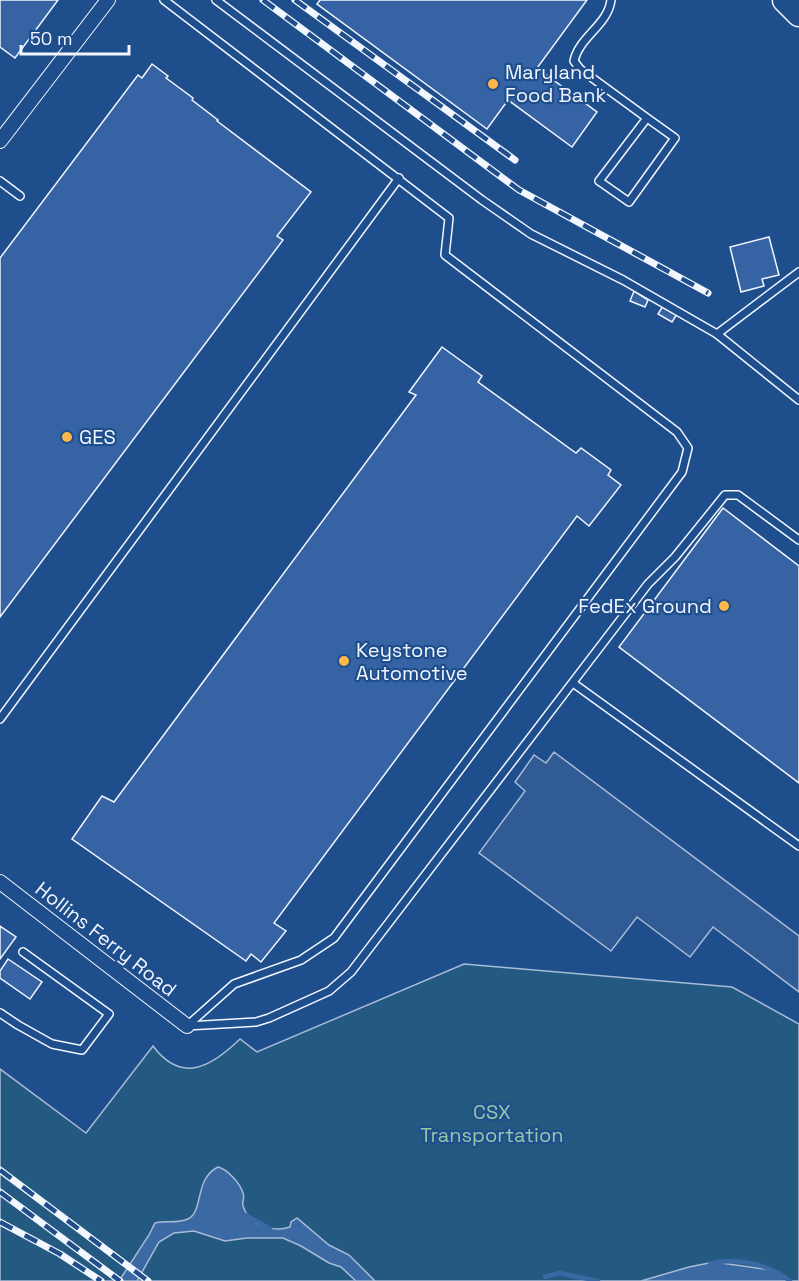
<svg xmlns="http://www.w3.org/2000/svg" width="799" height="1281" font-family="'Space Grotesk',sans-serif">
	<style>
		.green { fill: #245a82; stroke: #a8bbd7; stroke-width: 1.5 }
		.parking { fill: #305b95; stroke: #a8bbd7; stroke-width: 1.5 }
		.water { fill: #3b69a3; stroke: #a8bbd7; stroke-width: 1.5 }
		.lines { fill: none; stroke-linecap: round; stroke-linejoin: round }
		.stream { stroke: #3b69a3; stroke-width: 4.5 }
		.building { fill: #3563a3; stroke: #f2f6ff; stroke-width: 1.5 }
		.service-casing { stroke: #f2f6ff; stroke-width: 10 }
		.minor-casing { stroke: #f2f6ff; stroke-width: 16 }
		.motorway-casing { stroke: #f2f6ff; stroke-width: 27 }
		.service { stroke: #1f4e8c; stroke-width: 7 }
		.minor { stroke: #1f4e8c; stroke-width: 14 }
		.motorway { stroke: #1f4e8c; stroke-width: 24 }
		.rail-casing { stroke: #f2f6ff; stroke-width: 7 }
		.rail { stroke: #1f4e8c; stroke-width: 4.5; stroke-dasharray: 14; stroke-linecap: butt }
		.poi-dot { fill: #ffb74d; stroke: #1f4e8c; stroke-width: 2 }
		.labels { text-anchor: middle; stroke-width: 4.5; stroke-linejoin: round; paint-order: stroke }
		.poi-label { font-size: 20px; fill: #f2f6ff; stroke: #1f4e8c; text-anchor: start }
		.street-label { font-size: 20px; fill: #f2f6ff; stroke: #1f4e8c }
		.park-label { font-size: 20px; fill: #97c8a6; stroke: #1f4e8c }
	</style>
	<rect width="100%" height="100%" fill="#1f4e8c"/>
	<path class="green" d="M464 964 732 987 799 1024V1281H0V1069L86 1133 153 1046C182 1085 212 1066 240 1039L257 1052Z"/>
	<polygon class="parking" points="554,752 799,936 799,992 713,927 690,957 637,917 611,951 479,853 525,791 515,782 534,755 546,763"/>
	<g class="water">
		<path d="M218 1167C227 1169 240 1183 243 1193 245 1198 242 1201 243 1206 249 1225 273 1233 290 1227L291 1222 297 1218 329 1245 349 1255 375 1281H356L341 1267 329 1263 301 1246 283 1238H247L225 1241 194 1231 174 1233 159 1242 137 1281H119L149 1235 155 1223C165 1220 177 1224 188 1219 204 1211 194 1179 218 1167Z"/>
		<polygon points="714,1262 771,1270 792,1281 641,1281 689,1267"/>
	</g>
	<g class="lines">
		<g class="stream">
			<polyline points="246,1215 270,1229"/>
			<path d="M710 1264C735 1256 771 1265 790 1281"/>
			<polyline points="545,1277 559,1273 598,1281"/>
		</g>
	</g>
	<g class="building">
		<polygon points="0,0 58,0 15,58 0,47"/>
		<polygon points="320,0 587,0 537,68 597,112 572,147 508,100 487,129 317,4"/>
		<polygon points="152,64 168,76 166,78 193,98 192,100 218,120 217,121 311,192 277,236 283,240 0,617 0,258 138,75 142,78"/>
		<polygon points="769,237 779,275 762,279 764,286 741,292 730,247"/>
		<polygon points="634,291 648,300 645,307 630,301"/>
		<polygon points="663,306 677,314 672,322 658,314"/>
		<polygon points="442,347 482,376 478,382 576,453 581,448 611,470 608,475 621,485 589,526 577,516 274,923 286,931 261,962 251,954 246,961 72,839 102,796 114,802 416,395 409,392"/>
		<polygon points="723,508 799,566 799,783 619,647"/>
		<polygon points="0,926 16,937 0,959"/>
		<polygon points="8,959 42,982 30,999 0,978 0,971"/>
	</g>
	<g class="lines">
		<g class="service-casing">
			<g id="service">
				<polyline points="164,0 449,218 445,255 677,432 688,448 682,472 334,938 301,960 234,984 187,1026"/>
				<polyline points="216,0 482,200 531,234 623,280 717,334 799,400"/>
				<path d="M611 0C608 25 579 37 574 61L580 69 647 118 599 181 629 202 675 138 647 118"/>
				<polyline points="0,181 20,196"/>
				<polyline points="717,334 799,272"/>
				<polyline points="573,683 799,846"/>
				<polyline points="0,719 399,178"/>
				<polyline points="0,1013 18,1025 52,1044 82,1050 109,1014 23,952"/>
				<polyline points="187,1026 256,1022 269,1018 329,991 351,972 648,584 675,557 725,495 738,495 799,540"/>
			</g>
		</g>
		<g class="minor-casing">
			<g id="minor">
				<polyline points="0,141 108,0"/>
				<polyline points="0,882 187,1026"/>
			</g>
		</g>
		<g class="motorway-casing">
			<polyline id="motorway" points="785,0 799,14"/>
		</g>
		<use href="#service" class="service"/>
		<use href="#minor" class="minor"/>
		<use href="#motorway" class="motorway"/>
		<g class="rail-casing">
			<g id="rail">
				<polyline points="263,0 519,190 708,293"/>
				<polyline points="295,0 515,160"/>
				<polyline points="0,1170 148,1281"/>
				<polyline points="0,1192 120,1281"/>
				<polyline points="0,1222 60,1254 101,1281"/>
			</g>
		</g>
		<use href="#rail" class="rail"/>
	</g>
	<g class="poi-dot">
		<circle cx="493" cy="84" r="6"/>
		<circle cx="67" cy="437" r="6"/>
		<circle cx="724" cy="606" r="6"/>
		<circle cx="344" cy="661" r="6"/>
	</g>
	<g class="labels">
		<g class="poi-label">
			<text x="505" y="79">Maryland<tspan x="505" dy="23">Food Bank</tspan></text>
			<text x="79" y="444">GES</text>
			<text x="712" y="613" text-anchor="end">FedEx Ground</text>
			<text x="356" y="657">Keystone<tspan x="356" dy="23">Automotive</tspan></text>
		</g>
		<g class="street-label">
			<text transform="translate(106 939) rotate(38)" y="7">Hollins Ferry Road</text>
		</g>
		<g class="park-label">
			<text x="492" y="1119">CSX<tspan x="492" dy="23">Transportation</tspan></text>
		</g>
	</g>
	<path d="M21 45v9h108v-9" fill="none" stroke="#f2f6ff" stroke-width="3"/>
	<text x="30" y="45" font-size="18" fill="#f2f6ff" stroke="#1f4e8c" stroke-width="4.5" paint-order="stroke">50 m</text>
</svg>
